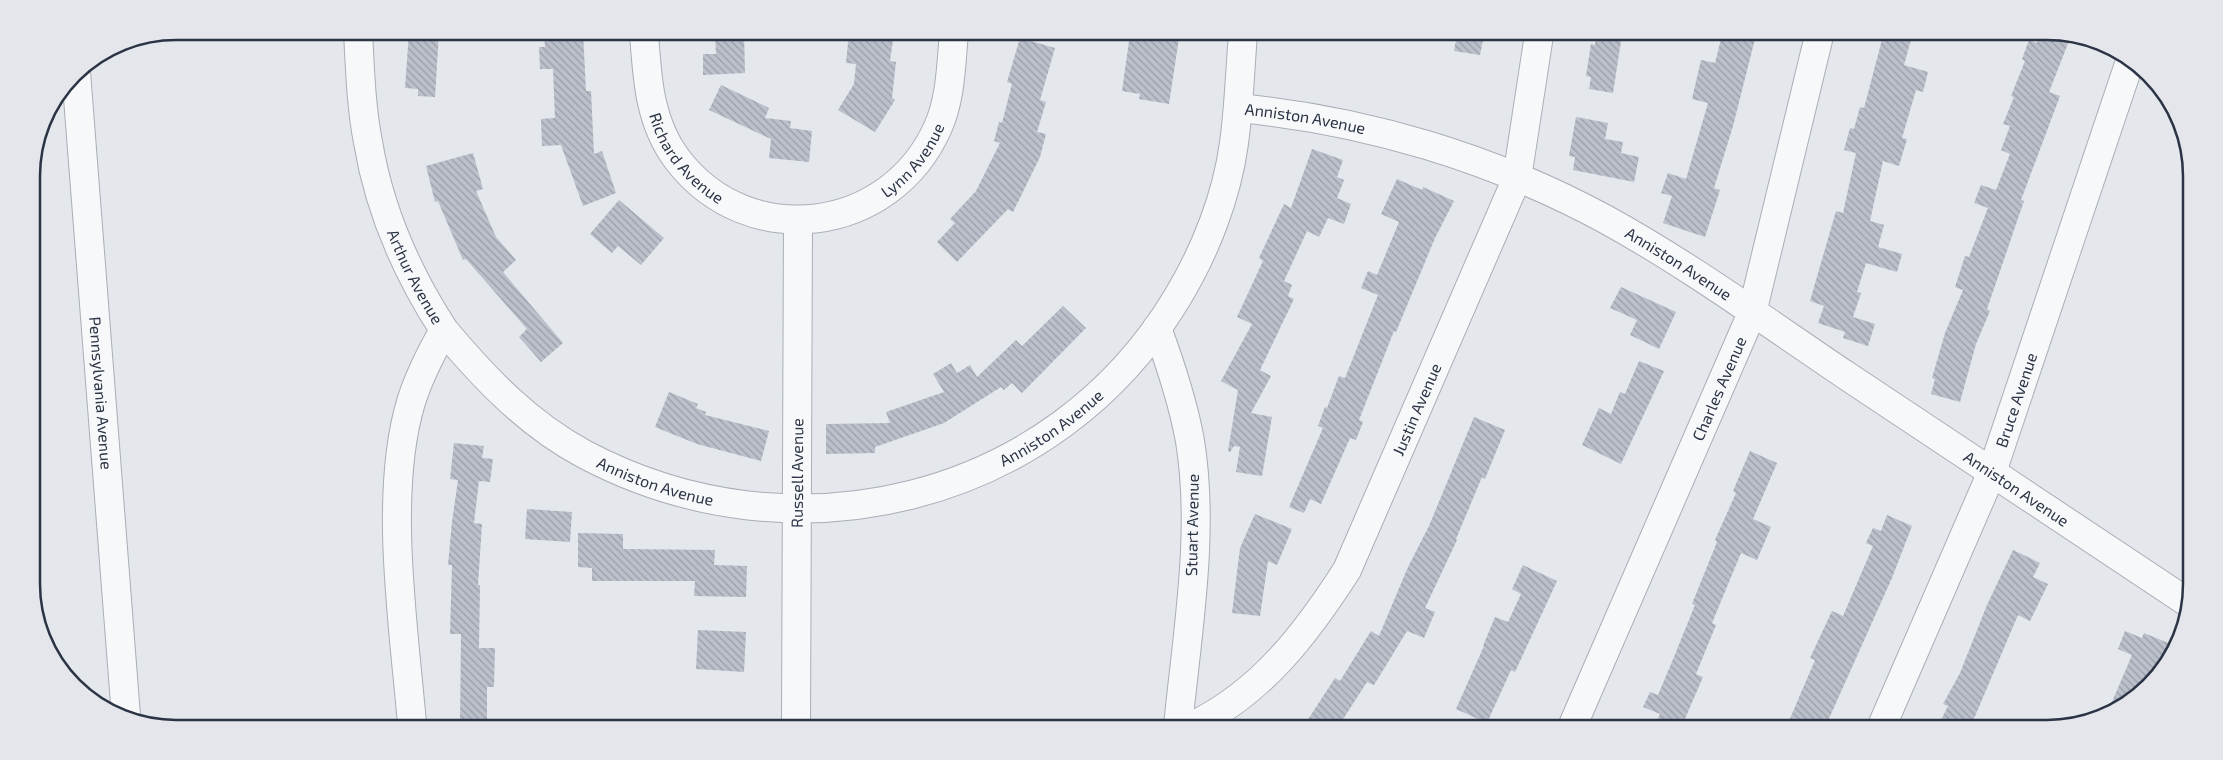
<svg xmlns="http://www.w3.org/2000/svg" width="2223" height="760" font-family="'Exo 2',sans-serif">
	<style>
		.building { fill: url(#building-back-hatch) }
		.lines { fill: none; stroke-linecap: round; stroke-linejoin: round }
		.minor-casing { stroke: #a9aeb7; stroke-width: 30 }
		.minor { stroke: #f7f8fa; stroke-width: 28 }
		.labels { text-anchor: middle; stroke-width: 4; stroke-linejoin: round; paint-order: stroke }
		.street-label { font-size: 16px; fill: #2b3445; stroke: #f4f6f9 }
		.rim { fill: none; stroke: #2b3445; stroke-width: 2.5 }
	</style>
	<defs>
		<pattern id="building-back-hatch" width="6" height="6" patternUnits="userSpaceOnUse" patternTransform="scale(1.25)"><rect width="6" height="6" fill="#bbc0ca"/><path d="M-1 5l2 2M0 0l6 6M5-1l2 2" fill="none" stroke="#989da6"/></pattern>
	</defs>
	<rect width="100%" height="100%" fill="#e4e7ec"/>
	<g class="building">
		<polygon points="409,32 439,32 435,97 418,96 418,89 405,88"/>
		<polygon points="544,32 583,32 586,91 591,91 594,154 602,151 616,193 583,206 561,145 542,146 541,119 555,118 553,69 540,69 539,47 545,47"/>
		<polygon points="715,33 744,33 745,73 703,75 703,54 716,54"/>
		<polygon points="849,33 894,33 890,61 896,62 892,98 895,100 875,132 838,110 854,84 856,64 846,63"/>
		<polygon points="1130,34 1179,38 1169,104 1139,99 1140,94 1122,91"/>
		<polygon points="1457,35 1484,35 1480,55 1454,51"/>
		<polygon points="1596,35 1622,35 1613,93 1589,89 1591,77 1586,76 1591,44 1595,45"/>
		<polygon points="1722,35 1756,35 1733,126 1714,188 1720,190 1705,237 1663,223 1672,196 1661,193 1668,173 1686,179 1708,103 1692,99 1701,60 1715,63"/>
		<polygon points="1883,36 1912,36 1904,65 1928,72 1923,92 1916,90 1902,138 1907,139 1899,166 1883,161 1870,221 1884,225 1878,247 1902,254 1897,272 1866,263 1857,292 1861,293 1853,317 1875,324 1868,346 1843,338 1845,332 1818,323 1824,306 1810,301 1836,211 1843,213 1856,153 1844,150 1850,128 1854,129 1860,107 1864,108"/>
		<polygon points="2039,36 2071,36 2049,92 2060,96 2021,200 2024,201 1987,309 1990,311 1976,344 1960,402 1931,394 1935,379 1932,378 1945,333 1963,290 1955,287 1965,256 1969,257 1988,208 1974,203 1981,185 1996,190 2010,154 2001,150 2010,126 2003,124 2014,97 2011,96 2025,61 2022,59 2029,40 2037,43"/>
		<polygon points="1020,38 1055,48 1040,100 1046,102 1037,132 1046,134 1040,157 1013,212 1008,209 957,262 937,242 955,223 950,219 976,191 1000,143 994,141 999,122 1002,123 1012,84 1007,82"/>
		<polygon points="721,85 769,108 765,118 791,121 790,128 812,131 809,162 769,158 771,139 709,110"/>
		<polygon points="1576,117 1608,123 1605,139 1623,142 1621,153 1639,157 1634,182 1573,170 1575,157 1569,156"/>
		<polygon points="1312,149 1343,160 1337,177 1344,180 1337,198 1351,204 1344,224 1328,218 1319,237 1307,231 1284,281 1292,285 1288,296 1294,299 1260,370 1271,376 1251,413 1272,417 1262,476 1236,472 1240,447 1234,446 1230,452 1228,451 1238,390 1221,381 1252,324 1237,317 1263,261 1259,258 1284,204 1291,208"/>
		<polygon points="473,153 483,189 476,191 496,237 516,260 503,272 563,343 541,362 519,337 527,329 466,259 463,260 438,201 435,202 426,166"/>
		<polygon points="1397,179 1422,190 1423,187 1454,201 1435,238 1396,332 1394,331 1359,420 1363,422 1356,440 1350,438 1321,504 1310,499 1304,513 1289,507 1323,428 1318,426 1325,407 1327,408 1339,376 1345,378 1378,295 1361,288 1368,271 1377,275 1399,222 1381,214"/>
		<polygon points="619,200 664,238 641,265 618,246 612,253 590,234"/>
		<polygon points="1621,287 1676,312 1659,349 1630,335 1637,320 1610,308"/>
		<polygon points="1063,306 1086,328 1022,393 1012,383 1004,390 1001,387 944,423 875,447 875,453 826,454 826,424 890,423 886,412 944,392 933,374 951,363 957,373 970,365 977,377 1016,340 1022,346"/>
		<polygon points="1639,361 1664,371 1621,464 1582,445 1599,408 1611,414 1620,392 1625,394"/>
		<polygon points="669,392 698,404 696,408 706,412 705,415 769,431 761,461 697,444 655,427"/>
		<polygon points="1474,417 1505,430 1485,479 1482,477 1456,539 1457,540 1425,608 1435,612 1424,638 1407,631 1374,685 1367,682 1338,727 1303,727 1335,678 1340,681 1371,631 1379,636 1408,567 1429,526"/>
		<polygon points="454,443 484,446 482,458 493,459 490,482 479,481 474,523 482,524 478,585 480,585 479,648 495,648 494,687 487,687 487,725 460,725 461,634 450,634 452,565 448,565 452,522 458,480 450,479"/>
		<polygon points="1750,451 1777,463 1753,519 1771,527 1757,560 1741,553 1712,623 1716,625 1696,674 1703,677 1681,728 1654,727 1660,714 1643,707 1650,692 1658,695 1674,657 1695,605 1692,604 1717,542 1715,540 1736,493 1733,491"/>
		<polygon points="527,509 572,512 570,542 525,539"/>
		<polygon points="1255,514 1292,529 1277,565 1268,561 1260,616 1232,613 1240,548"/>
		<polygon points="1887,515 1912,526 1892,578 1827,723 1820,720 1816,728 1786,728 1815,660 1810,658 1832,611 1843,616 1873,546 1866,543 1873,528 1881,531"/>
		<polygon points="578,533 623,534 623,549 715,550 714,565 747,566 746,597 694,596 695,581 592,581 592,568 578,567"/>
		<polygon points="2013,550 2040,563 2033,577 2048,584 2030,621 2018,615 1970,728 1937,728 1948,706 1943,704 1960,673 1987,605"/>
		<polygon points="1523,565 1557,581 1515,672 1511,670 1487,723 1456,709 1484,646 1483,646 1495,617 1508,622 1521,594 1512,589"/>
		<polygon points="698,630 746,632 744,672 696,669"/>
		<polygon points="2125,631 2142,638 2144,633 2173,645 2163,669 2135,699 2109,709 2132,655 2118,649"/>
	</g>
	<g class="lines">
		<g class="minor-casing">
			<g id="minor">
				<path id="s1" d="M358 32C360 69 361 106 368 142 379 209 407 273 444 330 431 353 419 376 411 402 383 495 404 628 412 724"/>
				<path id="s2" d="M644 32C647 77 649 122 677 159 748 253 891 234 938 127 951 98 951 64 954 33"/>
				<path id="s3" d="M76 72 126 716"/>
				<path id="s4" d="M1238 108C1366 120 1492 158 1605 219 1689 265 1768 323 1847 376 1960 451 2074 527 2187 602"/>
				<path d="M1157 328C1171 366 1183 402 1190 441 1205 533 1187 634 1178 726"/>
				<path id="s5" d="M444 330C484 378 528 424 584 454 792 565 1054 503 1177 298 1205 252 1227 196 1234 143 1239 107 1240 70 1243 34"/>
				<path id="s6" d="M796 725 798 220"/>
				<path id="s7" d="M1192 726C1261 693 1306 634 1347 570L1517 178 1539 35"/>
				<path id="s8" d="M1572 727 1752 313 1819 36"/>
				<path id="s9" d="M1881 728 1992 472 2129 64"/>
			</g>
		</g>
		<use href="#minor" class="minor"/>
	</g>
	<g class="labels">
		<g class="street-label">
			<text dy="6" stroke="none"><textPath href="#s4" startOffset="68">Anniston Avenue</textPath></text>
			<text dy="6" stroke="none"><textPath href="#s2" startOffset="138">Richard Avenue</textPath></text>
			<text dy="6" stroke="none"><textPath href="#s2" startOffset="409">Lynn Avenue</textPath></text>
			<text dy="6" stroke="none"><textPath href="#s4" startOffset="472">Anniston Avenue</textPath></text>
			<text dy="6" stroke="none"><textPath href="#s1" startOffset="254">Arthur Avenue</textPath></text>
			<text dy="6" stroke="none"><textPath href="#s8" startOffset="369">Charles Avenue</textPath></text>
			<text dy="6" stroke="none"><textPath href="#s3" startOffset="322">Pennsylvania Avenue</textPath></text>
			<text dy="6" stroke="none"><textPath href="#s9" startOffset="355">Bruce Avenue</textPath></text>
			<text dy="6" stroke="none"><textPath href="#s7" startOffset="398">Justin Avenue</textPath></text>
			<text dy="6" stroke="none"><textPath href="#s5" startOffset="682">Anniston Avenue</textPath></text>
			<text dy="6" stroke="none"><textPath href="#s6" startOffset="252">Russell Avenue</textPath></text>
			<text dy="6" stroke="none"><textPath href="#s5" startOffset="265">Anniston Avenue</textPath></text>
			<text dy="6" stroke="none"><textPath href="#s4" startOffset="878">Anniston Avenue</textPath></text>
			<text transform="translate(1192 525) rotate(-89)" y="6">Stuart Avenue</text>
		</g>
	</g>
	<path d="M0 0H2223V760H0ZM176 40H2047A136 136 0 0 1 2183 176V584A136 136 0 0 1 2047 720H176A136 136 0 0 1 40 584V176A136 136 0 0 1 176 40Z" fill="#e4e6eb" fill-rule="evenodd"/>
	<path class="rim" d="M176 40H2047A136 136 0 0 1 2183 176V584A136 136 0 0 1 2047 720H176A136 136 0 0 1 40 584V176A136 136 0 0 1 176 40Z"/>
</svg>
